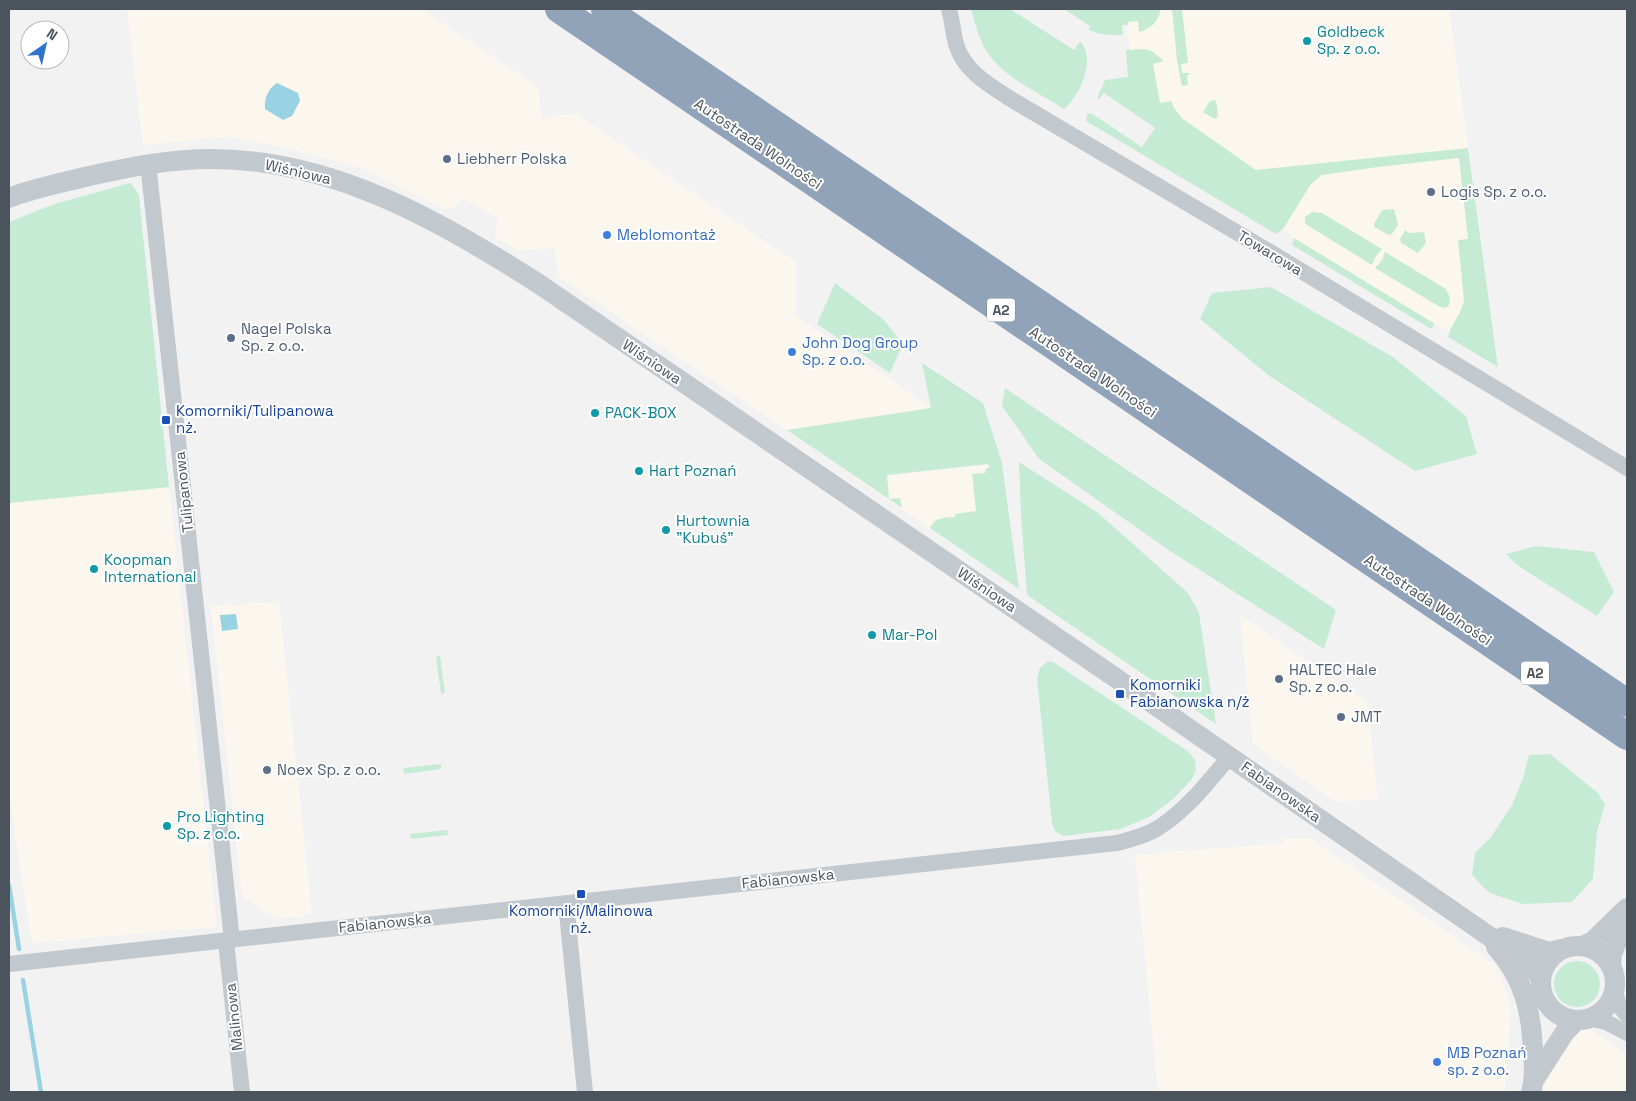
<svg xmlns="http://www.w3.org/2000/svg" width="1636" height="1101" font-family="'Space Grotesk',sans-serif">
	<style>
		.commercial { fill: #fbf7ee }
		.green { fill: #c6ebd5 }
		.water { fill: #99d2e2 }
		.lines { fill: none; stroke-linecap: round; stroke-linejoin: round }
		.stream { stroke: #99d2e2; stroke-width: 4.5 }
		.minor { stroke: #c1c8ce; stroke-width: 16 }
		.tertiary { stroke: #c1c8ce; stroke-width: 20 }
		.motorway { stroke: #90a3b9; stroke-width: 28 }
		.culture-dot { fill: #0f9aa8; stroke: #fff; stroke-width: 2 }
		.service-dot { fill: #5c6f8a; stroke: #fff; stroke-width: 2 }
		.shop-dot { fill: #3f7fe0; stroke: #fff; stroke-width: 2 }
		.transit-dot { fill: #1a4fb4; stroke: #fff; stroke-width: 2 }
		.labels { text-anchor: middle; stroke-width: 4; stroke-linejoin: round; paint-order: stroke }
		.shield { fill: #fff; stroke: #81878e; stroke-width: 1 }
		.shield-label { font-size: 14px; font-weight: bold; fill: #4b545d }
		.culture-label { font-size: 15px; fill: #0d838f; stroke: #fff; text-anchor: start }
		.street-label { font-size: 15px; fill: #4b545d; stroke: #fff }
		.service-label { font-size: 15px; fill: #4e5e75; stroke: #fff; text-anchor: start }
		.shop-label { font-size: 15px; fill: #366cbe; stroke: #fff; text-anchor: start }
		.transit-label { font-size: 15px; fill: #164399; stroke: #fff; text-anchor: start }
	</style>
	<rect width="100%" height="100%" fill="#f3f2f2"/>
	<g class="commercial">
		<polygon points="127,9 422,9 538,87 541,118 576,114 796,262 796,316 932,408 787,430 558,276 555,248 519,251 495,237 498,218 462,198 455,207 446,209 363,169 295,150 232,137 143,145"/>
		<polygon points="1157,9 1449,9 1498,363 1449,333 1449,331 1443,328 1436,324 1435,324 1294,238 1294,237 1283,229 1281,230 1131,86 1128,50 1130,50 1127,29 1128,28 1127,17"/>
		<polygon points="1002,463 1009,522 933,530 857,479"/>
		<polygon points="169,487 217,927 32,943 9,796 9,503"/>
		<polygon points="279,602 312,915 278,919 242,896 211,606"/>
		<polygon points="1240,615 1367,702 1378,799 1336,802 1253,744"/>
		<polygon points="1283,838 1310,838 1498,967 1511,1008 1505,1092 1158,1092 1135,855 1284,843"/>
		<polygon points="1581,1028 1594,1032 1627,1054 1627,1092 1543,1092 1556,1055"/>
	</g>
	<g class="green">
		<path d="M971 9H1010L1074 50 1080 41C1097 59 1080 96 1064 109 1039 93 1003 77 987 52 979 39 975 24 971 9Z"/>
		<path d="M1064 9H1091L1093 10 1094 9H1161C1158 22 1152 28 1139 32L1138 21 1128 22V25H1122L1123 35C1111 35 1099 36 1088 29L1090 26Z"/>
		<polygon points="1172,9 1182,9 1188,63 1181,64 1182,73 1189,73 1190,75 1187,75 1188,85 1182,86 1177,61"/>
		<path d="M1144 49 1152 51 1164 61 1153 64 1160 103 1171 101 1174 108 1183 119 1256 170 1468 148 1498 367 1448 337C1451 324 1462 313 1464 300L1458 240 1468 239 1459 158 1378 167 1322 175 1311 184 1283 229 1276 234 1086 121 1087 114 1091 113 1142 147 1155 128 1104 93 1099 99 1097 98 1105 80 1128 77 1126 50Z"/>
		<polygon points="1216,100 1218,116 1215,119 1203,112 1210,101"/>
		<polygon points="130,183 134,187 139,196 169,487 9,503 9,222 54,204"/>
		<polygon points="1394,209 1398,225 1392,234 1389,235 1374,227 1374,224 1382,210"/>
		<polygon points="1312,212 1322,213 1382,249 1376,256 1372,265 1307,225 1305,223 1305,217"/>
		<polygon points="1405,230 1409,233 1424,232 1426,243 1418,253 1401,243 1400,239"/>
		<polygon points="1294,238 1435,324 1431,329 1292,245"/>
		<polygon points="1385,252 1446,289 1450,298 1449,305 1445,308 1440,307 1375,268 1382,260"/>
		<polygon points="835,283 884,320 903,344 890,373 817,324"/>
		<polygon points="1271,287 1393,357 1466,416 1477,454 1415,471 1268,375 1200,319 1212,293"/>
		<path d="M922 363 983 403 1002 463 1019 589 930 528C935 517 944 518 955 517V514L976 511 972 474 985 473 986 468H989L988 464 887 475 889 499 900 498 902 508 787 430 931 408Z"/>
		<polygon points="1005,388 1336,610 1324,649 1167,549 1039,459 1002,406"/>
		<polygon points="1019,462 1097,512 1188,593 1199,613 1216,724 1027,595 1021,516"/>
		<polygon points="1536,546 1594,552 1614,592 1597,616 1517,565 1506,554"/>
		<polygon points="440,656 445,693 441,694 436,657"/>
		<path d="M1048 661 1053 662 1189 752 1195 760 1196 770 1192 779 1172 800 1149 817 1121 829 1064 836C1057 833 1054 831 1052 823L1037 679 1040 668Z"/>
		<polygon points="1550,754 1598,793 1605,805 1597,831 1593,879 1572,902 1523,904 1492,894 1485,889 1472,875 1475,853 1491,837 1512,805 1523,778 1529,755"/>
		<polygon points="441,764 441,769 404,774 403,768"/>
		<polygon points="447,830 448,835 411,839 410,834"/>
		<circle cx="1577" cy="984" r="23"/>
	</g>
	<g class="water">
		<path d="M277 83 298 93 300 101 292 116 283 120 265 109C264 98 268 89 277 83Z"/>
		<polygon points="236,614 238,629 222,631 220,615"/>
	</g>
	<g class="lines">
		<g class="stream">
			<polyline points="9,885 19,949"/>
			<polyline points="23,980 41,1092"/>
		</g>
		<g class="minor">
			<path d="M949 9C952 20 953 32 956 44 964 72 991 86 1014 101L1275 255 1627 468"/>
			<polyline points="148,163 232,940"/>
			<polyline points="566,903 585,1092"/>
			<polyline points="226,941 242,1092"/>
			<path d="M9 964 1117 843C1131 839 1146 836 1158 828 1187 810 1208 782 1230 756"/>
			<path d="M1615 987C1616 999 1618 1006 1627 1015"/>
			<polyline points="1589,1018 1606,1022 1627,1033"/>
		</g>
		<g class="tertiary">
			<path d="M9 198C34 188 62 183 89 176 130 167 170 159 212 159 332 159 441 221 539 284L1110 674 1522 959 1529 964 1541 978"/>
			<polyline points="1503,937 1549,952 1562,949"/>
			<circle cx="1578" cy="983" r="37"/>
			<polyline points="1583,946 1593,941 1627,908"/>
			<path d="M1496 947C1524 978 1532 1013 1533 1054 1534 1067 1535 1079 1531 1092"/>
			<polyline points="1611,966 1612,954 1627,917"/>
			<polyline points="1534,1080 1565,1032 1577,1020"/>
		</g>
		<g class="motorway">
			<polyline points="559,9 1627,736"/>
			<polyline points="605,9 1627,703"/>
		</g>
	</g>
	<g class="culture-dot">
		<circle cx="1307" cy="41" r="5"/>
		<circle cx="595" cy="413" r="5"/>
		<circle cx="639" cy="471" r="5"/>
		<circle cx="666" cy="530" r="5"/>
		<circle cx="94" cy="569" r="5"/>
		<circle cx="872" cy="635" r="5"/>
		<circle cx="167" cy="826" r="5"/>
	</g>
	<g class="service-dot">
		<circle cx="447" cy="159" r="5"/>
		<circle cx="1431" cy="192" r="5"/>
		<circle cx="231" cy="338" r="5"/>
		<circle cx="1279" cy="679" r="5"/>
		<circle cx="1341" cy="717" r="5"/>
		<circle cx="267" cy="770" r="5"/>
	</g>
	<g class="shop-dot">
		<circle cx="607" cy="235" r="5"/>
		<circle cx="792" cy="352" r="5"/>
		<circle cx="1437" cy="1062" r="5"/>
	</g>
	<g class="transit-dot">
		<rect x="161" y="415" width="10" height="10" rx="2.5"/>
		<rect x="1115" y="689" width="10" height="10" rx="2.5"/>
		<rect x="576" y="889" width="10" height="10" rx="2.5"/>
	</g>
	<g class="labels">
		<g class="shield">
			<rect x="987" y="298.5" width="28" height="23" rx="4"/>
			<rect x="1521" y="661.5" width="28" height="23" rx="4"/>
		</g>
		<g class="shield-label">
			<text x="1001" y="315">A2</text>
			<text x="1535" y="678">A2</text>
		</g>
		<g class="culture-label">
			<text x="1317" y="37">Goldbeck<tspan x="1317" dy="17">Sp. z o.o.</tspan></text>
			<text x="605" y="418">PACK-BOX</text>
			<text x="649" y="476">Hart Poznań</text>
			<text x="676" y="526">Hurtownia<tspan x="676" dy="17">"Kubuś"</tspan></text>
			<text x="104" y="565">Koopman<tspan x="104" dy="17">International</tspan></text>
			<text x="882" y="640">Mar-Pol</text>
			<text x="177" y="822">Pro Lighting<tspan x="177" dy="17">Sp. z o.o.</tspan></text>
		</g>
		<g class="street-label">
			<text transform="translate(758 144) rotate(34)" y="5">Autostrada Wolności</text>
			<text transform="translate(298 172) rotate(13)" y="5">Wiśniowa</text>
			<text transform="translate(1270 253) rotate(31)" y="5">Towarowa</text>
			<text transform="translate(652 362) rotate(34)" y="5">Wiśniowa</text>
			<text transform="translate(1093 372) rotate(34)" y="5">Autostrada Wolności</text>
			<text transform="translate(184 492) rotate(-96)" y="5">Tulipanowa</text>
			<text transform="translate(987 590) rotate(34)" y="5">Wiśniowa</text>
			<text transform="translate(1428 600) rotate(34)" y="5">Autostrada Wolności</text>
			<text transform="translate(1281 792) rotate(35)" y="5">Fabianowska</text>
			<text transform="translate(788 879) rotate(-6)" y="5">Fabianowska</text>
			<text transform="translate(385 923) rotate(-6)" y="5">Fabianowska</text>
			<text transform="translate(234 1017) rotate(-96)" y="5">Malinowa</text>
		</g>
		<g class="service-label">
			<text x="457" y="164">Liebherr Polska</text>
			<text x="1441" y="197">Logis Sp. z o.o.</text>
			<text x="241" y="334">Nagel Polska<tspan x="241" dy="17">Sp. z o.o.</tspan></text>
			<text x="1289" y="675">HALTEC Hale<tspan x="1289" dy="17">Sp. z o.o.</tspan></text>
			<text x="1351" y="722">JMT</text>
			<text x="277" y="775">Noex Sp. z o.o.</text>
		</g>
		<g class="shop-label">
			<text x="617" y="240">Meblomontaż</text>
			<text x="802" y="348">John Dog Group<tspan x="802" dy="17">Sp. z o.o.</tspan></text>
			<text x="1447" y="1058">MB Poznań<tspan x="1447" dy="17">sp. z o.o.</tspan></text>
		</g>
		<g class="transit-label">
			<text x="176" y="416">Komorniki/Tulipanowa<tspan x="176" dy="17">nż.</tspan></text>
			<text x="1130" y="690">Komorniki<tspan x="1130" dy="17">Fabianowska n/ż</tspan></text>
			<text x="581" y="916" text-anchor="middle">Komorniki/Malinowa<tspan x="581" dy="17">nż.</tspan></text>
		</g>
	</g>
	<rect width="1636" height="1101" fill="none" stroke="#4b545d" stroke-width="20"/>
	<g transform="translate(45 45) rotate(34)"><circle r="24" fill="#ffffff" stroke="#b7bbbe"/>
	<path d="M0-4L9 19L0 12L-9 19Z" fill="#3074ce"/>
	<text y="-8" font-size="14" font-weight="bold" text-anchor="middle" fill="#4b545d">N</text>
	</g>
</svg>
